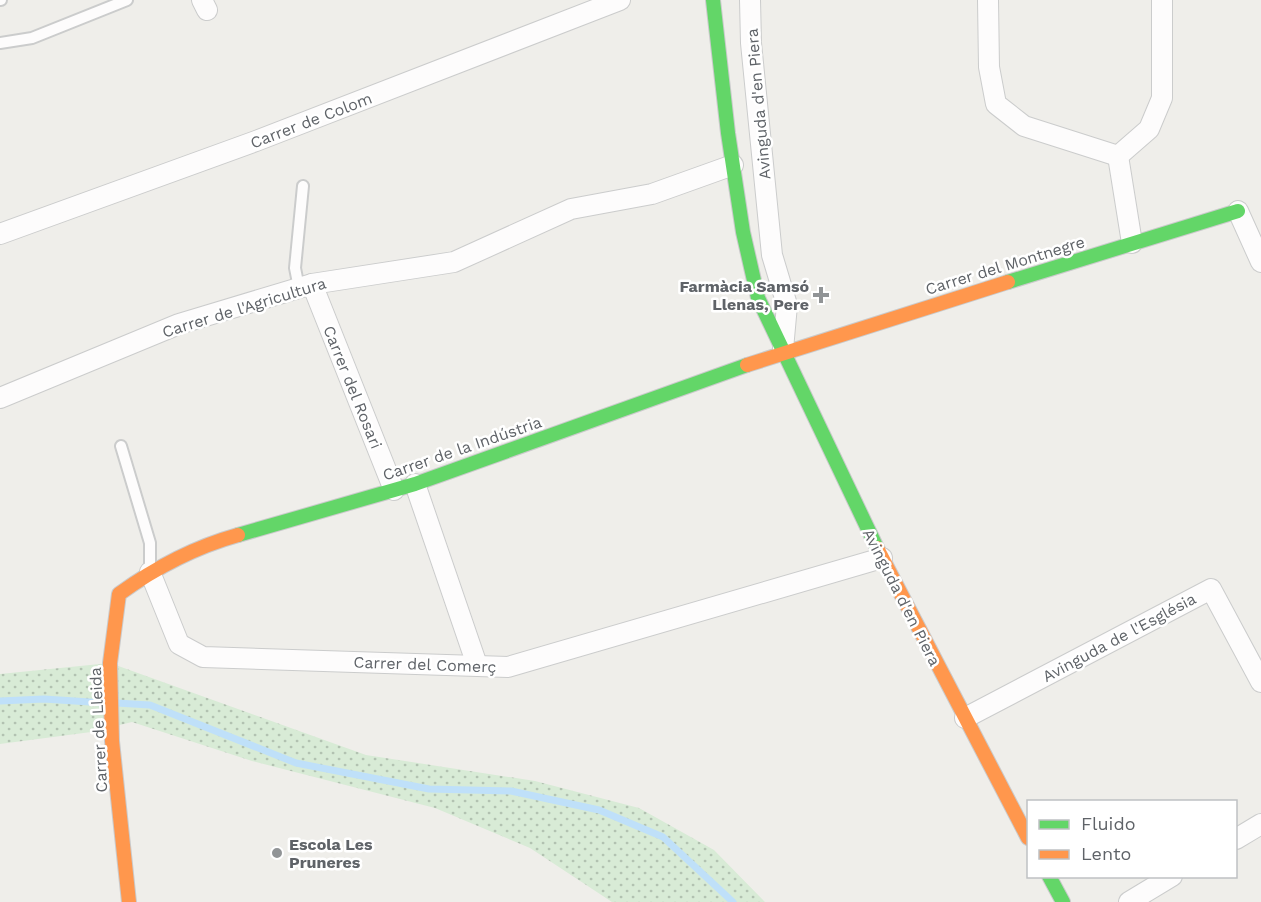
<svg xmlns="http://www.w3.org/2000/svg" width="1261" height="902" font-family="'Work Sans',sans-serif">
	<style>
		.grass { fill: url(#grass-dots) }
		.lines { fill: none; stroke-linecap: round; stroke-linejoin: round }
		.stream { stroke: #bfe0f9; stroke-width: 7 }
		.lane-casing { stroke: #cbcccc; stroke-width: 14 }
		.street-casing { stroke: #cbcccc; stroke-width: 22 }
		.fast-casing { stroke: #cacacb; stroke-width: 16 }
		.slow-casing { stroke: #cacacb; stroke-width: 16 }
		.lane { stroke: #fdfcfc; stroke-width: 10 }
		.street { stroke: #fdfcfc; stroke-width: 20 }
		.fast { stroke: #63d668; stroke-width: 14 }
		.slow { stroke: #ff974d; stroke-width: 14 }
		.poi-dot { fill: #919496; stroke: #fff; stroke-width: 2 }
		.labels { text-anchor: middle; stroke-width: 5; stroke-linejoin: round; paint-order: stroke }
		.street-label { font-size: 16px; fill: #5f6368; stroke: #fff }
		.poi-label { font-size: 16px; font-weight: bold; fill: #5f6368; stroke: #fff; text-anchor: end }
	</style>
	<defs>
		<pattern id="grass-dots" width="8" height="8" patternUnits="userSpaceOnUse" patternTransform="scale(1.5)"><rect width="8" height="8" fill="#d8ebd6"/><path d="M2 2h.1M6 6h.1" fill="none" stroke="#b2c2b1" stroke-width="1.8" stroke-linecap="round"/></pattern>
	</defs>
	<rect width="100%" height="100%" fill="#efeeea"/>
	<polygon class="grass" points="110,663 366,755 535,781 639,808 714,850 765,902 612,902 530,848 435,808 252,761 132,722 91,732 0,744 0,674"/>
	<g class="lines">
		<g class="stream">
			<polyline points="0,701 44,699 105,703"/>
			<polyline points="116,703 150,705 296,763 429,789 511,791 599,810 663,837 733,902"/>
		</g>
		<g class="lane-casing">
			<g id="lane">
				<polyline points="0,0 1,0"/>
				<polyline points="0,43 32,38 127,0"/>
				<polyline points="299,288 295,268 303,186"/>
				<polyline points="121,446 150,543 150,569"/>
			</g>
		</g>
		<g class="street-casing">
			<g id="street">
				<polyline points="202,0 207,10"/>
				<polyline points="750,0 751,43 772,255 787,305 783,349"/>
				<polyline points="988,0 989,67 996,104 1024,126 1118,156"/>
				<polyline points="1118,156 1149,129 1162,98 1162,0"/>
				<polyline points="1118,156 1132,243"/>
				<polyline points="1238,211 1261,262"/>
				<polyline points="0,234 256,141 620,0"/>
				<polyline points="312,284 394,490"/>
				<polyline points="0,398 179,324 312,284 454,262 571,209 652,194 733,165"/>
				<polyline points="415,484 477,665"/>
				<polyline points="150,572 179,644 203,657 508,667 882,558"/>
				<polyline points="965,718 1211,589 1261,682"/>
				<polyline points="1236,839 1261,824"/>
				<polyline points="1129,902 1172,876"/>
			</g>
		</g>
		<g class="fast-casing">
			<g id="fast">
				<polyline points="713,0 728,133 743,232 758,298 877,548"/>
				<polyline points="1008,282 1238,211"/>
				<polyline points="238,535 415,484 747,365"/>
				<polyline points="1049,876 1063,902"/>
			</g>
		</g>
		<g class="slow-casing">
			<g id="slow">
				<polyline points="747,365 1008,282"/>
				<polyline points="877,548 1028,838"/>
				<path d="M129 902 112 741 110 663 119 594C155 568 195 547 238 535"/>
			</g>
		</g>
		<use href="#lane" class="lane"/>
		<use href="#street" class="street"/>
		<use href="#fast" class="fast"/>
		<use href="#slow" class="slow"/>
	</g>
	<g class="poi-dot">
		<path d="M818 286h6v6h6v6h-6v6h-6v-6h-6v-6h6z"/>
		<circle cx="277" cy="853" r="6"/>
	</g>
	<g class="labels">
		<g class="street-label">
			<text transform="translate(758 104) rotate(-95)" y="6">Avinguda d'en Piera</text>
			<text transform="translate(311 120) rotate(-21)" y="6">Carrer de Colom</text>
			<text transform="translate(1005 265) rotate(-17)" y="6">Carrer del Montnegre</text>
			<text transform="translate(244 307) rotate(-17)" y="6">Carrer de l'Agricultura</text>
			<text transform="translate(353 387) rotate(68)" y="6">Carrer del Rosari</text>
			<text transform="translate(462 448) rotate(-19)" y="6">Carrer de la Indústria</text>
			<text transform="translate(902 597) rotate(63)" y="6">Avinguda d'en Piera</text>
			<text transform="translate(1119 637) rotate(-28)" y="6">Avinguda de l'Església</text>
			<text transform="translate(425 664) rotate(2)" y="6">Carrer del Comerç</text>
			<text transform="translate(98 730) rotate(-93)" y="6">Carrer de Lleida</text>
		</g>
		<g class="poi-label">
			<text x="809" y="292">Farmàcia Samsó<tspan x="809" dy="18">Llenas, Pere</tspan></text>
			<text x="289" y="850" text-anchor="start">Escola Les<tspan x="289" dy="18">Pruneres</tspan></text>
		</g>
	</g>
	<rect x="1027" y="800" width="210" height="78" fill="#ffffff" stroke="#bfc1c3" stroke-width="1.5"/>
	<rect x="1039" y="820" width="30" height="9" fill="#63d668" stroke="#bfc1c3" stroke-width="1.5"/>
	<text x="1081" y="830" font-size="18" fill="#5f6368">Fluido</text>
	<rect x="1039" y="850" width="30" height="9" fill="#ff974d" stroke="#bfc1c3" stroke-width="1.5"/>
	<text x="1081" y="860" font-size="18" fill="#5f6368">Lento</text>
</svg>
